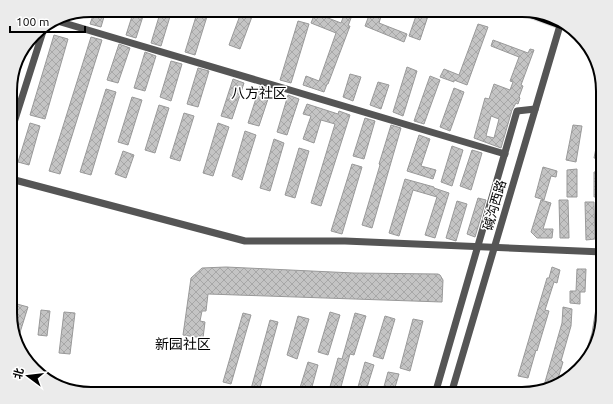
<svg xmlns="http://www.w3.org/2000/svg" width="613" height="404" font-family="Ubuntu,'Noto Sans SC',sans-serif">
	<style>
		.building { fill: url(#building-cross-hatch); stroke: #999; fill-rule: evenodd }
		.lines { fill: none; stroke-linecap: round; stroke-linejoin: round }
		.major-casing { stroke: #dbdbdb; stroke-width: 11 }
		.minor { stroke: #555; stroke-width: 7 }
		.major { stroke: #000; stroke-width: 9 }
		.labels { text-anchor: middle; stroke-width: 3; stroke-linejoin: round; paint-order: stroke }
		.street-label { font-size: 13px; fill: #000; stroke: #fff }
		.neighbourhood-label { font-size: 14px; fill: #000; stroke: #fff }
		.rim { fill: none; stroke: #000; stroke-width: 2 }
	</style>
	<defs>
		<pattern id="building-cross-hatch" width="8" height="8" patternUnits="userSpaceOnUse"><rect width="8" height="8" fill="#c4c4c4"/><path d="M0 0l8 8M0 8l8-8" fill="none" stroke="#a7a7a7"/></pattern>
	</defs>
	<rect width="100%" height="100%" fill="#fff"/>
	<g class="building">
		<polygon points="95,10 106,10 101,27 90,24"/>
		<polygon points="134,10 145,10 136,38 126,35"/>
		<polygon points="161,10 172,10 161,46 151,43"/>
		<polygon points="198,10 209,10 195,55 185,52"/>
		<polygon points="212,10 233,10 231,17"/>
		<polygon points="242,10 253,14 240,49 229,45"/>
		<polygon points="346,10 354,10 348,26 350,26 328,84 327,84 324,92 303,85 306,76 319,81 336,33 311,23 315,13 341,23"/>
		<polygon points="371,10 383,10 379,23 407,34 404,42 365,26"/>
		<polygon points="417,13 428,16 420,40 409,36"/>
		<polygon points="298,21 309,24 291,83 280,80"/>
		<polygon points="478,24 488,27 467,85 454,80 454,82 440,77 444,69 459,75"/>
		<polygon points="54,35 68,39 45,119 30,115"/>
		<polygon points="91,37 102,40 60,174 49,171"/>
		<path d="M493 40 528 53 530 49 534 50 521 85 523 86 519 97 520 98 518 104 516 103 512 110 501 148 474 138 485 98 489 99 494 84 510 90 513 82 510 81 519 57 491 46ZM491 116 499 119 494 138 486 136Z"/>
		<polygon points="119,44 130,48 118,83 107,80"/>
		<polygon points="145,52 156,56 145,91 134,88"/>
		<polygon points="171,61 182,64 171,101 160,97"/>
		<polygon points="407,67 417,71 403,116 393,112"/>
		<polygon points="198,68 209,71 198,107 187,104"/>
		<polygon points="350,74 361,77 353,101 343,97"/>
		<polygon points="430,76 440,80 424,124 414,121"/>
		<polygon points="233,79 244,83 232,119 221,116"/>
		<polygon points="378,82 389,85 381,109 370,105"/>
		<polygon points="260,86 271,90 259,126 248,123"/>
		<polygon points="454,88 464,92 450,131 440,127"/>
		<polygon points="106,89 116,92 91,175 80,172"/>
		<polygon points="288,95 299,99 287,135 277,132"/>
		<polygon points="132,97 142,100 128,145 118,142"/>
		<polygon points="307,104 338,114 339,111 350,115 321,206 311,203 335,124 321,120 314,143 303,139 311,116 303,114"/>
		<polygon points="159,105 169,108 155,153 145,150"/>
		<polygon points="184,113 194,116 180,161 170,158"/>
		<polygon points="365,118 375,121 364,159 353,156"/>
		<polygon points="30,123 40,126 29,165 18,162"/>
		<polygon points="218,123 229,127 213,176 203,173"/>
		<polygon points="391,125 401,128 372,228 362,225 380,165 379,164"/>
		<polygon points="573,125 582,126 576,162 566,160"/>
		<polygon points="245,131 256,135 242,180 232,176"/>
		<polygon points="599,133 603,134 603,160 594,158"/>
		<polygon points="419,135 430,139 421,166 436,170 433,179 407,171"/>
		<polygon points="274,139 284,143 270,191 260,188"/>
		<polygon points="452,146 463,150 452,186 441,182"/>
		<polygon points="299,148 309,151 295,198 285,195"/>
		<polygon points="472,150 482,153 471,190 460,186"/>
		<polygon points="123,151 134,155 126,178 115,174"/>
		<polygon points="352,164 362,167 342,234 331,231"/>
		<polygon points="543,167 557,171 556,177 551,176 544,200 535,197"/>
		<polygon points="577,169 577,197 567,197 567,170"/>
		<polygon points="603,171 603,196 594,197 594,172"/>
		<polygon points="405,179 434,187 434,188 449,193 435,238 425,235 437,197 413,190 399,236 389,233"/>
		<polygon points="478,198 486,200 475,237 467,234"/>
		<polygon points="541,200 551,203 543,229 553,229 552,238 537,238 531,232"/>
		<polygon points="559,200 568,200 569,238 560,238"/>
		<polygon points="457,201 467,204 456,241 446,238"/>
		<polygon points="585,202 594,202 595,239 586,240"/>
		<polygon points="226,267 354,273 438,274 440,275 443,280 442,302 208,294 206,311 202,311 200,321 205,322 203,338 183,335 191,278 202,268"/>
		<polygon points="552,267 560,270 557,283 554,282 545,310 549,311 537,351 536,350 528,378 518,376 547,278 549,278"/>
		<polygon points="577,269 586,269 585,292 580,292 580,304 570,303 570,291 576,291"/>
		<polygon points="597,302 603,302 603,319 589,358 582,365 592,333"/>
		<polygon points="17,304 28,307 17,342 11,324"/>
		<polygon points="563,307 572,309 571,326 561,361 563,362 556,385 543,389 562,323"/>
		<polygon points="41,310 50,311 47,336 38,335"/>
		<polygon points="64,312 75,313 70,354 59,353"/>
		<polygon points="330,312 340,315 328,355 318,352"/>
		<polygon points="243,313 251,315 231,384 223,382"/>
		<polygon points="355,313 366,316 354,355 350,354 339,394 328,394 338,358 342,359"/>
		<polygon points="298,316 309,319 297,359 287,355"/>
		<polygon points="385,316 395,319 383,359 373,356"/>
		<polygon points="413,319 423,321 410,371 400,368"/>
		<polygon points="270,320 278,322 259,391 251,389"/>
		<polygon points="308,362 318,365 310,394 298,394"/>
		<polygon points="365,362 374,365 365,394 356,394"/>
		<polygon points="388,372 399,374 393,394 382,394"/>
	</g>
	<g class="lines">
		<g class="major-casing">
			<polyline id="major" points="522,10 571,28"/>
		</g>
		<g class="minor">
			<polyline points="54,20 505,154"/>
			<polyline points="11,132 45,25"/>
			<polyline points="11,179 245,241 345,241 603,252"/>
			<polyline points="435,394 517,111 535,109"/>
			<polyline points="451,394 561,22"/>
		</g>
		<use href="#major" class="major"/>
	</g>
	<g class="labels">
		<g class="street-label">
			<text transform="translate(494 205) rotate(-74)" y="5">碱沟西路</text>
		</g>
		<g class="neighbourhood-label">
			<text x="259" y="98">八方社区</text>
			<text x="183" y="349">新园社区</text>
		</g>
	</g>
	<path d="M0 0H613V404H0ZM91 17H522A74 74 0 0 1 596 91V313A74 74 0 0 1 522 387H91A74 74 0 0 1 17 313V91A74 74 0 0 1 91 17Z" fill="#ebebeb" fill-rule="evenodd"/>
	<path class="rim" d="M91 17H522A74 74 0 0 1 596 91V313A74 74 0 0 1 522 387H91A74 74 0 0 1 17 313V91A74 74 0 0 1 91 17Z"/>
	<g transform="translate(28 376) rotate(285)" stroke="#ffffff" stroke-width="3" paint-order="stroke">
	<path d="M0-3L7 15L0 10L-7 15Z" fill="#000000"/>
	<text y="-6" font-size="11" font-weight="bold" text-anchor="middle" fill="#000000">北</text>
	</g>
	<path d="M10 26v6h75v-6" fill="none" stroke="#000000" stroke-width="2"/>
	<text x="16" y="26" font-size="12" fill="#000000" stroke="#ffffff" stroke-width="3" paint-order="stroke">100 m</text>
</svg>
